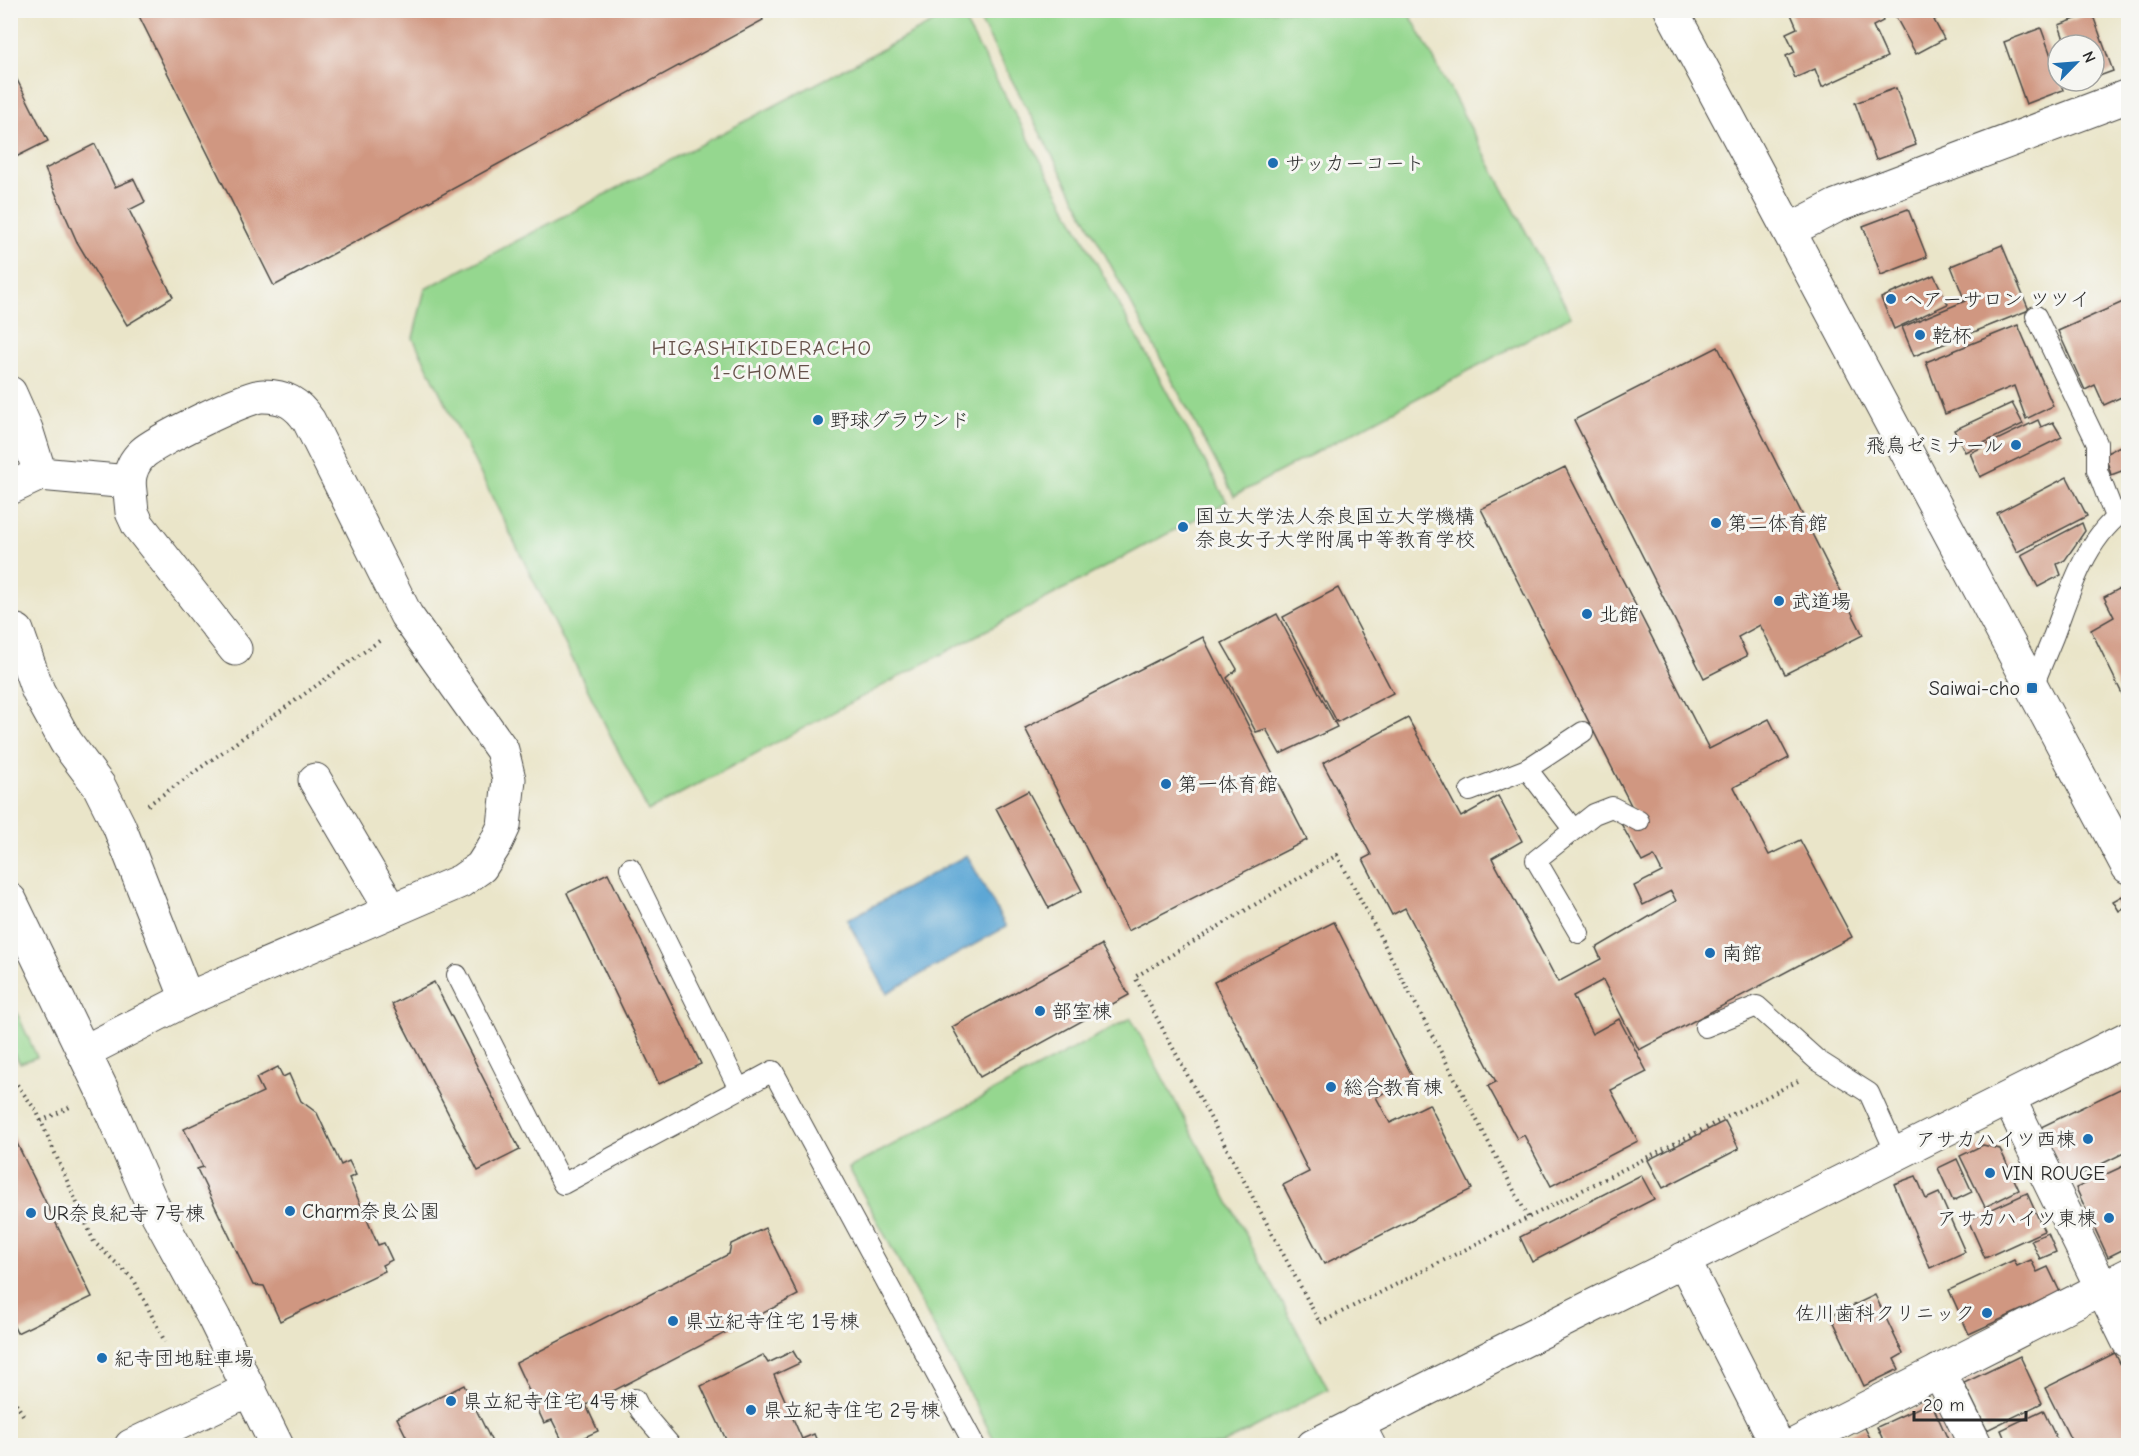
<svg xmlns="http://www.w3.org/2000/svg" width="2139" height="1456" font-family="'Comic Neue','Klee One',sans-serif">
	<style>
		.green { fill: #95d78f; stroke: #60815d; stroke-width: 1.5 }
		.water { fill: #5da7d5; stroke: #446980; stroke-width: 1.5 }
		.building { fill: #d09781 }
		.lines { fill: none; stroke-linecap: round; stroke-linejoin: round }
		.lane-casing { stroke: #484743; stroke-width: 22 }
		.street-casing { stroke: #484743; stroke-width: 35 }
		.secondary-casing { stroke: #484743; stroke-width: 35 }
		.path { stroke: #484743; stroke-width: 4; stroke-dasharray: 1.5 4.5; stroke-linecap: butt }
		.lane { stroke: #fff; stroke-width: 20 }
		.street { stroke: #fff; stroke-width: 33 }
		.secondary { stroke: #fff; stroke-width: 33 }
		.poi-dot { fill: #1f6fb2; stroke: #f6f6f2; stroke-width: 2 }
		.labels { text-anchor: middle; stroke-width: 6; stroke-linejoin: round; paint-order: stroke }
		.poi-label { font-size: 20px; fill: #2b2b2b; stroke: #f6f6f2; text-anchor: start }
		.neighbourhood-label { font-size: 21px; letter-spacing: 1.5px; fill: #655149; stroke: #f6f6f2 }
	</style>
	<rect width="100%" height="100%" fill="#f6f6f2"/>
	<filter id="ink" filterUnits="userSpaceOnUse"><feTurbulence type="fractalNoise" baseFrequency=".0167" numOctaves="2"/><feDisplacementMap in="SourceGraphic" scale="12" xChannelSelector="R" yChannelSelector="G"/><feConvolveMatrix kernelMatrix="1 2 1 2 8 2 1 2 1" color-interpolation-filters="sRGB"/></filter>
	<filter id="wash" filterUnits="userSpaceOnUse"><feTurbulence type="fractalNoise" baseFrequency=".008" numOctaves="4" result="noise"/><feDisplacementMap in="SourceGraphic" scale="24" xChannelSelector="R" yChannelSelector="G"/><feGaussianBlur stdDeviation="1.35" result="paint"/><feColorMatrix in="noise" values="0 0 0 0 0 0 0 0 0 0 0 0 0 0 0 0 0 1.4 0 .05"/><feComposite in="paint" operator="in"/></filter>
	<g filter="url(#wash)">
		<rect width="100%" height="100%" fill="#eae5c9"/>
		<g class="green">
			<polygon points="955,11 959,11 1227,502 648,811 413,338 425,289"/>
			<polygon points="975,11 1408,11 1571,316 1234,496"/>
			<polygon points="11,1000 37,1057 20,1063 11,1050"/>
			<polygon points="1131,1018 1328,1389 1221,1445 997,1445 849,1168"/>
		</g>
		<polygon class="water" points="967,855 1006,927 887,993 847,920"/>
		<g id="blocks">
			<g class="building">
				<polygon points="136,10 759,10 763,20 274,286"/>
				<polygon points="1799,10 1879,10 1883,21 1873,26 1887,57 1822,87 1815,69 1795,78 1786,56 1795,52 1786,33 1797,28 1791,14"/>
				<polygon points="1892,10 1951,10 1934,20 1944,39 1916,54"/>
				<polygon points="2092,13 2113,71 2094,78 2094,45 2066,45 2059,25"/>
				<polygon points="2041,28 2058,75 2058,81 2060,81 2063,90 2026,104 2004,42"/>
				<polygon points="10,66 48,141 10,160"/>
				<polygon points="1896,88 1916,145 1876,160 1855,103"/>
				<polygon points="95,144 115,187 134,179 145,202 129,210 173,297 127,325 77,242 45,169"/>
				<polygon points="1908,209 1927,257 1881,275 1863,226"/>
				<polygon points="2002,245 2029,310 1914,356 1902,327 1965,301 1951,266"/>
				<polygon points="1934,275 1948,304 1894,329 1881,298"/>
				<polygon points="2123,302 2128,313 2128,394 2104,405 2095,385 2085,390 2058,331"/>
				<polygon points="2018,325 2053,406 2026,419 2014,386 1945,414 1926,362"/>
				<polygon points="1718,347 1863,635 1785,674 1760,625 1738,637 1747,656 1704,678 1574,420"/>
				<polygon points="2012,403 2023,424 1965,452 1954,430"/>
				<polygon points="2038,420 2041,427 2053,422 2062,437 1980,477 1970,453"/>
				<polygon points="2128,442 2128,473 2127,469 2111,475 2105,454"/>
				<polygon points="1565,467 1709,749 1769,719 1789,758 1734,787 1769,855 1800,840 1852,937 1639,1050 1603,980 1573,996 1592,1034 1619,1019 1647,1072 1611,1090 1638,1141 1551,1186 1524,1135 1517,1139 1488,1086 1496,1082 1405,908 1392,915 1363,859 1371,855 1323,763 1408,718 1461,817 1498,796 1522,841 1492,858 1558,982 1601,959 1596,948 1676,901 1671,891 1643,905 1634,886 1662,872 1654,856 1642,862 1612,807 1639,821 1481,509"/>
				<polygon points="2067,477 2087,516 2017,552 1997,513"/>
				<polygon points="2082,523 2085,531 2065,560 2057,564 2061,575 2038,587 2021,555"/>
				<polygon points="2128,584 2128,706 2091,630 2114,617 2104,597"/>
				<polygon points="1338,588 1393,693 1337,722 1283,617"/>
				<polygon points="1277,614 1337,727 1280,754 1266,729 1256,732 1227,678 1237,669 1222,643"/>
				<polygon points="1203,637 1307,840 1128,931 1025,728"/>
				<polygon points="1028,791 1082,891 1049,908 996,808"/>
				<polygon points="608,873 701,1064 659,1084 567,893"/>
				<polygon points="2122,896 2127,906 2119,911 2113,901"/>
				<polygon points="1334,922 1413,1078 1376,1097 1390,1123 1429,1104 1472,1189 1324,1264 1283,1185 1309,1172 1214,982"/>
				<polygon points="1101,945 1129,995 980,1077 952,1027"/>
				<polygon points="434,982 520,1150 478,1171 392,1004"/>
				<polygon points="278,1067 283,1077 289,1074 301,1101 317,1113 341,1165 349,1161 356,1175 349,1178 378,1245 384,1243 392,1260 382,1265 385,1271 280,1321 264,1286 253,1285 197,1169 203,1167 184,1129 263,1092 256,1078"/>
				<polygon points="2124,1087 2128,1096 2128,1151 2067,1181 2041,1127"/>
				<polygon points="1725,1121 1739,1149 1663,1188 1648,1160"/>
				<polygon points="10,1129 92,1297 17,1333 10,1318"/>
				<polygon points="1983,1145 2000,1149 2019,1190 1985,1207 1960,1156"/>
				<polygon points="1957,1159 1972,1192 1953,1201 1938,1168"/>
				<polygon points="2128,1164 2128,1247 2108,1257 2076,1188"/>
				<polygon points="1641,1175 1654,1199 1532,1262 1520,1237"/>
				<polygon points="1916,1176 1926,1199 1939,1193 1965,1252 1930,1268 1894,1184"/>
				<polygon points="2027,1193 2044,1231 1985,1258 1968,1220"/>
				<polygon points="765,1228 798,1295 586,1405 598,1431 565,1446 552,1420 544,1423 516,1363 729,1254 731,1244"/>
				<polygon points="2048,1233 2056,1252 2040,1259 2031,1240"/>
				<polygon points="2014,1260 2017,1266 2031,1260 2037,1272 2048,1267 2060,1292 1969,1334 1949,1290"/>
				<polygon points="1875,1295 1903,1354 1894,1359 1899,1369 1864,1386 1831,1316"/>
				<polygon points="793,1351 800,1363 774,1375 802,1439 814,1434 819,1446 729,1446 701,1386 763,1355 768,1363"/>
				<polygon points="2115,1353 2128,1380 2128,1446 2074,1446 2045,1388"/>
				<polygon points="2020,1356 2042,1403 1987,1430 1964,1383"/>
				<polygon points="464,1385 494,1446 411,1446 397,1418"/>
				<polygon points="1931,1402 1951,1446 1886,1446 1877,1427"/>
				<polygon points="2043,1410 2060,1446 2008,1446 2001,1430"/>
				<polygon points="1864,1426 1874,1446 1827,1446"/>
			</g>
		</g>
	</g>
	<g filter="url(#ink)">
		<use href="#blocks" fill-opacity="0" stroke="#484743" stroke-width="1.5"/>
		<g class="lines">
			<g class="lane-casing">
				<g id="lane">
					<polyline points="2036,316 2097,443 2097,470 2115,517"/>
					<path d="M2032 688C2039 671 2046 654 2053 637 2071 590 2085 537 2128 508"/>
					<polyline points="1527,769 1573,829"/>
					<polyline points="1470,791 1527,769 1583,732"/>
					<polyline points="630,868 739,1089"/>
					<polyline points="1579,933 1536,860 1594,814 1612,807 1639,821"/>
					<polyline points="457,975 563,1184 773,1071 975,1446"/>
					<polyline points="1705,1027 1757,1006 1817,1060 1869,1093 1896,1153"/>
					<polyline points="635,1399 641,1411 671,1446"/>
				</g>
			</g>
			<g class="street-casing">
				<g id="street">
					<polyline points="1790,230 1836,206 2128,96"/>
					<polyline points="10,393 26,429 40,474"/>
					<polyline points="129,482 132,512 138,525 235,649"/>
					<path d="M10 488 40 474 129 482C130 471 134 461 143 453 155 442 247 395 263 396 285 396 297 403 309 421L406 615 502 750 509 779 504 826 495 845 481 867 461 881 187 999 84 1052"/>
					<polyline points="17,631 38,691 66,742 99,786 119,826 187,999"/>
					<polyline points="315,780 392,911"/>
					<polyline points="2009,1099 2128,1341"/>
					<polyline points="1683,1259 1778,1446"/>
					<polyline points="1939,1371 1976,1446"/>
					<polyline points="1357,1423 1369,1446"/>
					<polyline points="131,1446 250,1389"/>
					<polyline points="1792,1446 2128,1275"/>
				</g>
			</g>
			<g class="secondary-casing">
				<g id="secondary">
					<polyline points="1671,10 2128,867"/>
					<polyline points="10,900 102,1090 153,1206 214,1318 277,1446"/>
					<polyline points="1313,1446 2128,1038"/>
				</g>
			</g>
			<g class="path">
				<polyline points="148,805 382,639"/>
				<polyline points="10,1075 37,1112 94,1242 134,1280 165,1342"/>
				<polyline points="41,1121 70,1107"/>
				<polyline points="1528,1217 1337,855 1135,977 1320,1323 1798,1081"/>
				<polyline points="10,1393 23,1415"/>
			</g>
			<use href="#lane" class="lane"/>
			<use href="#street" class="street"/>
			<use href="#secondary" class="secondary"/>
		</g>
	</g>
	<g class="poi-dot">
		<circle cx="1273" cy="163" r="6"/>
		<circle cx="1891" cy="299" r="6"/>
		<circle cx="1920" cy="335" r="6"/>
		<circle cx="818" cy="420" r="6"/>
		<circle cx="2016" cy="445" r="6"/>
		<circle cx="1716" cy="523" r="6"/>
		<circle cx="1183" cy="527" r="6"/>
		<circle cx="1779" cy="601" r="6"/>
		<circle cx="1587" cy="614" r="6"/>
		<rect x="2026" y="682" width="12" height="12" rx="3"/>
		<circle cx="1166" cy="784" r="6"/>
		<circle cx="1710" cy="953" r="6"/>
		<circle cx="1040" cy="1011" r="6"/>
		<circle cx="1331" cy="1087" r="6"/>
		<circle cx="2088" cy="1139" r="6"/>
		<circle cx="1990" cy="1173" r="6"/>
		<circle cx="290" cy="1211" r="6"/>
		<circle cx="31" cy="1213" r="6"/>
		<circle cx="2109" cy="1218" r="6"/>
		<circle cx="1987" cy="1313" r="6"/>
		<circle cx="673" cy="1321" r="6"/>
		<circle cx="102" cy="1358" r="6"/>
		<circle cx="451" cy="1401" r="6"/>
		<circle cx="751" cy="1410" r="6"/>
	</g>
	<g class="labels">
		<g class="poi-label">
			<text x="1285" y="170">サッカーコート</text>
			<text x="1903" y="306">ヘアーサロン ツツイ</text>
			<text x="1932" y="342">乾杯</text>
			<text x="830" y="427">野球グラウンド</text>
			<text x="2004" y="452" text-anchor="end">飛鳥ゼミナール</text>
			<text x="1195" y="523">国立大学法人奈良国立大学機構<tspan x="1195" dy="23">奈良女子大学附属中等教育学校</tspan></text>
			<text x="1728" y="530">第二体育館</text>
			<text x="1791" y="608">武道場</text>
			<text x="1599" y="621">北館</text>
			<text x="2020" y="695" text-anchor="end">Saiwai-cho</text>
			<text x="1178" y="791">第一体育館</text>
			<text x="1722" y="960">南館</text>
			<text x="1052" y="1018">部室棟</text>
			<text x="1343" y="1094">総合教育棟</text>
			<text x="2076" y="1146" text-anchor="end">アサカハイツ西棟</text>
			<text x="2002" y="1180">VIN ROUGE</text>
			<text x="302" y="1218">Charm奈良公園</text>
			<text x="43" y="1220">UR奈良紀寺 7号棟</text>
			<text x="2097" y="1225" text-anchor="end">アサカハイツ東棟</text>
			<text x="1975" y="1320" text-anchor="end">佐川歯科クリニック</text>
			<text x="685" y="1328">県立紀寺住宅 1号棟</text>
			<text x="114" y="1365">紀寺団地駐車場</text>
			<text x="463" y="1408">県立紀寺住宅 4号棟</text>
			<text x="763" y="1417">県立紀寺住宅 2号棟</text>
		</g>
		<g class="neighbourhood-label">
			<text x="762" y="355">HIGASHIKIDERACHO<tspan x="762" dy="24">1-CHOME</tspan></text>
		</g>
	</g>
	<rect width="2139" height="1456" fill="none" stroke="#f6f6f2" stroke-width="36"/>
	<g transform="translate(2076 63) rotate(65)"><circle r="28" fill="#f6f6f2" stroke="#a5a5a2" stroke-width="1.5"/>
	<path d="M0-4.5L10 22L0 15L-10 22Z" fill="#1f6fb2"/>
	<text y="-9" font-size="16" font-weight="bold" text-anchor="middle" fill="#2b2b2b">N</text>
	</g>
	<path d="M1914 1411v9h112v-9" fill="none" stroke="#2b2b2b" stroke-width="3"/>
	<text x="1923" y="1411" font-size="18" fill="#2b2b2b" stroke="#f6f6f2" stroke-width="4.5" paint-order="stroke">20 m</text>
</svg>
